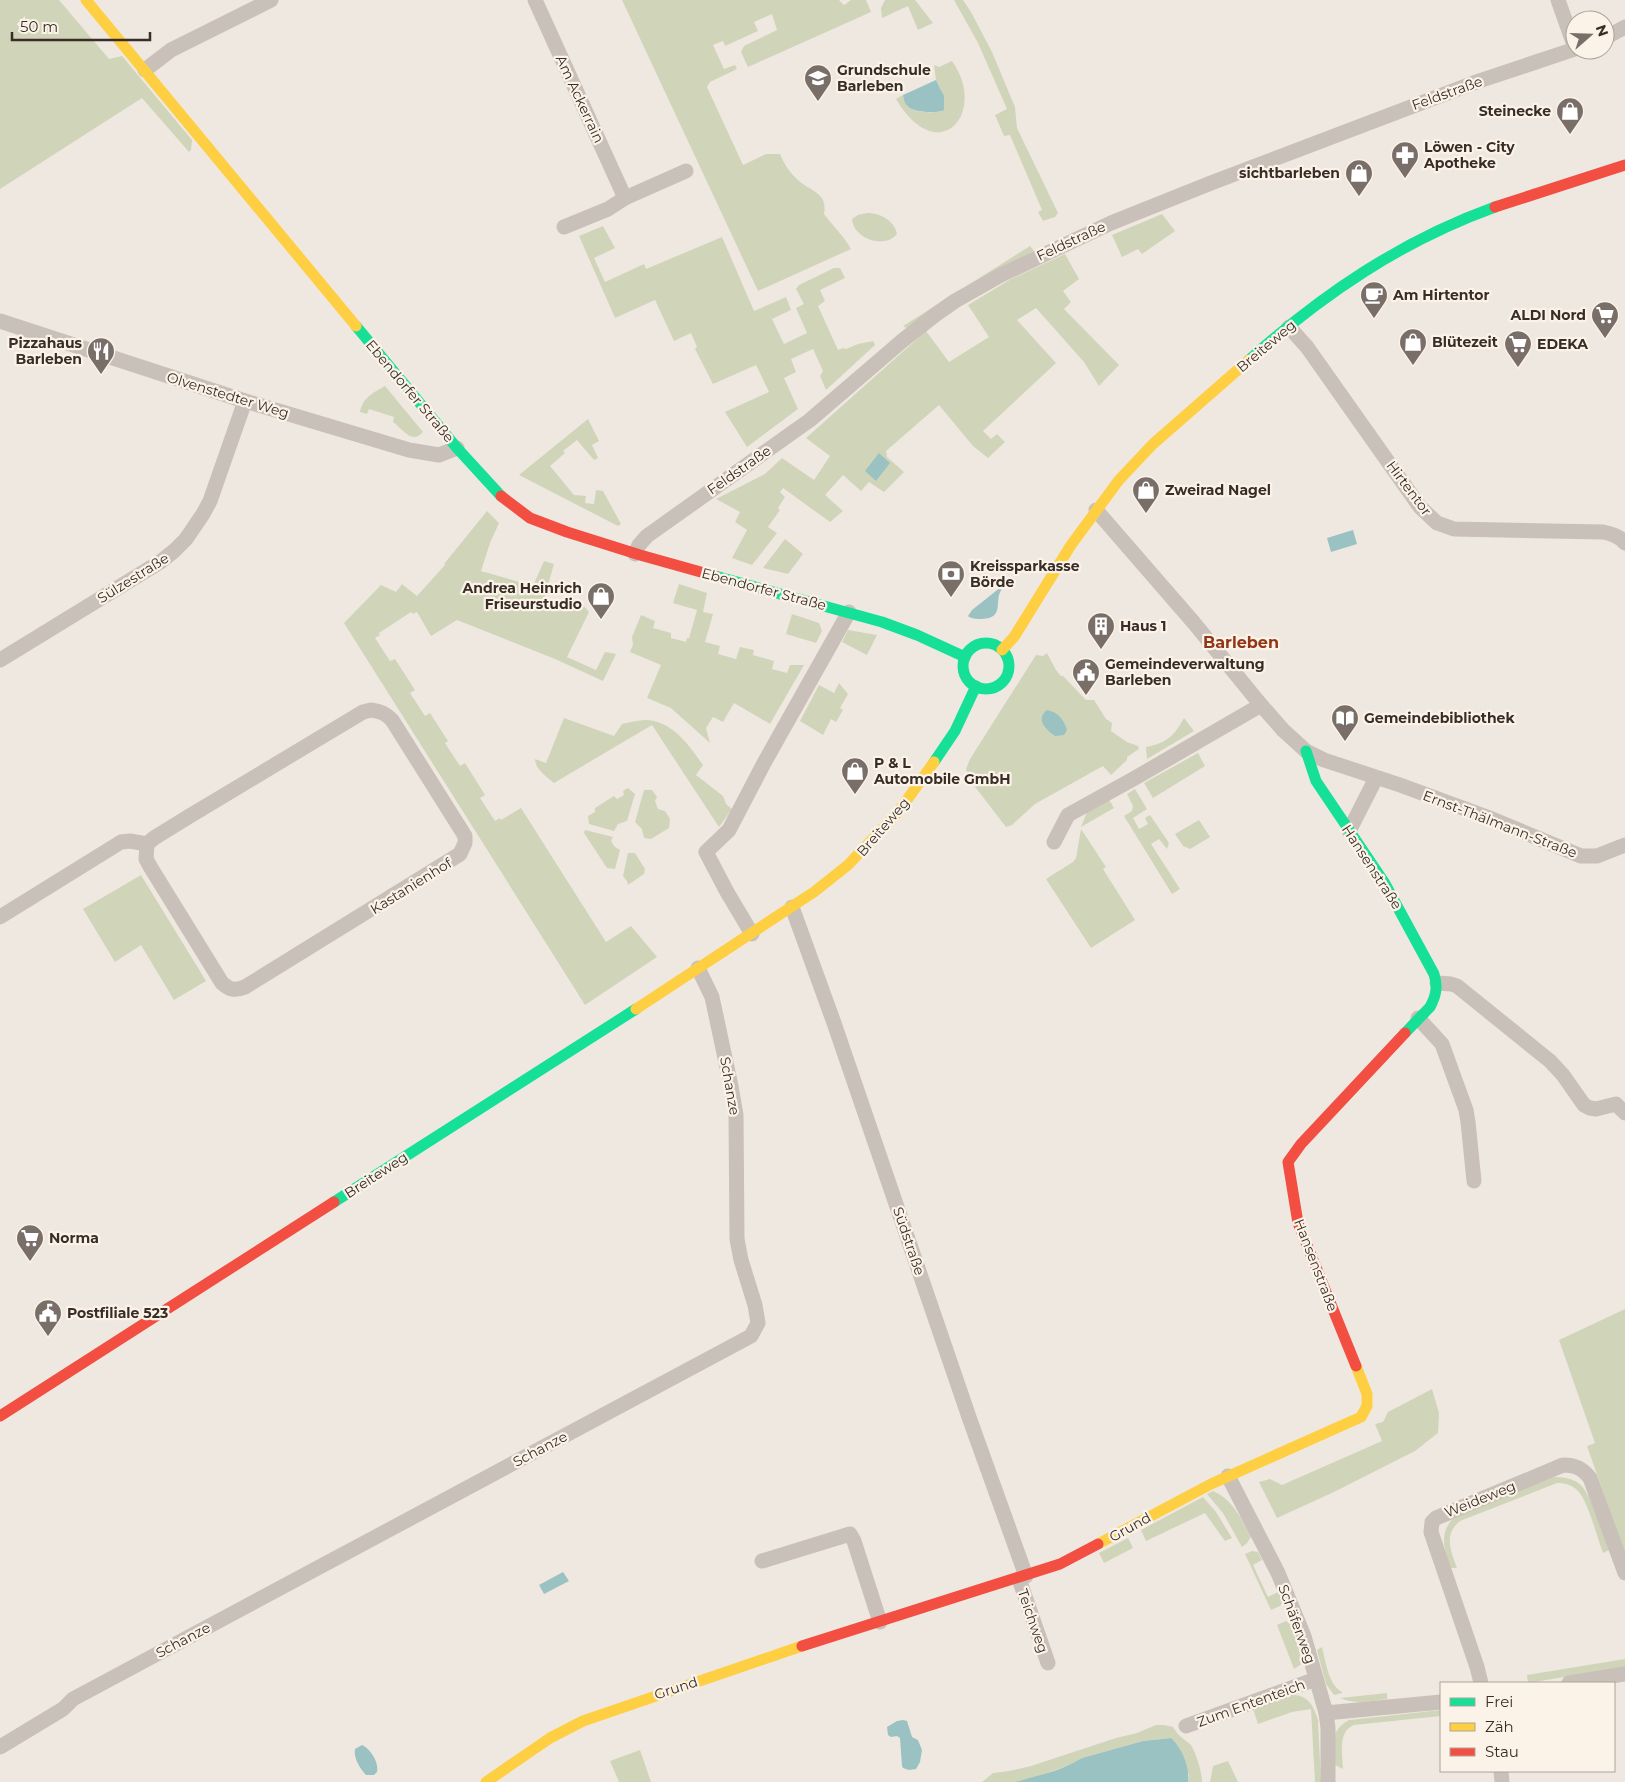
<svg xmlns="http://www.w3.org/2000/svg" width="1625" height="1782" font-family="Montserrat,sans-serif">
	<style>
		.green { fill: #d0d5b9 }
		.water { fill: #9ac2c2 }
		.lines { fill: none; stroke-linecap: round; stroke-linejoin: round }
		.street { stroke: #c8c0b9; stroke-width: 15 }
		.fast { stroke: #16e098; stroke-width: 11 }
		.slow { stroke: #ffcf43; stroke-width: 11 }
		.jam { stroke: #f24e42; stroke-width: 11 }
		.labels { text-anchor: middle; stroke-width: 4.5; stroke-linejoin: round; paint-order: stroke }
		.poi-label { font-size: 14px; font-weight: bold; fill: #392d27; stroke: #fbf3e8; text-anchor: start }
		.street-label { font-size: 14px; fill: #392d27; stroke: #fbf3e8 }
		.quarter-label { font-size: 16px; font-weight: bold; fill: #913617; stroke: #fbf3e8 }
	</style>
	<rect width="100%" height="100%" fill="#efe8e1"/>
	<g class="green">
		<polygon points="0,0 59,0 109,59 122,56 192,140 191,150 189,152 142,98 0,189"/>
		<path d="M622 0H839L844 5 851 0H866L871 12 748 67 741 52 744 46 777 30 772 14 754 22 758 31 725 46 723 41 713 45 724 69 735 65 737 69 710 82 707 87 743 165 766 154H780C784 164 790 173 798 180 811 192 828 192 824 214 833 226 844 236 851 249L758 291Z"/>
		<polygon points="885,0 915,0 933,23 918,30 908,6 882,18 881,8"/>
		<polygon points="954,0 963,0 971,12 992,52 1015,107 1017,128 1058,213 1055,217 1043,221 1038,212 1042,210 1010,135 1004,136 995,115 1007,109 978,43"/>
		<path d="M952 61C989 113 938 170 896 99L903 95C905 115 926 112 941 112V89L936 80 934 65 939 67Z"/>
		<path d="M867 213C880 213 894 220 897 234 884 250 853 238 852 219L858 215Z"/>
		<polygon points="1162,214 1175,231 1142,254 1138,249 1122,257 1112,235"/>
		<polygon points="603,226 615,248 594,258 605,282 644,264 646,269 722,237 754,311 786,297 791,310 772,319 784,344 807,333 796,308 804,304 796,289 799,285 834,268 840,268 845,278 820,290 825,301 818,306 838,350 843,348 846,349 858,344 873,341 875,345 826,390 820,376 823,371 813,349 791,359 796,372 784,378 798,409 747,447 725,412 769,392 756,365 713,384 695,349 697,347 691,333 674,341 655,300 615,318 579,236"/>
		<polygon points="1030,246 1034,251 1022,257 908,329 903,326"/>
		<polygon points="1065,254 1079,279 1063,291 1071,302 1064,309 1119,365 1099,386 1084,362 1036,308 1017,320 1056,363 983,431 991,439 997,434 1005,442 988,458 973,446 939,405 886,451 887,457 904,472 884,492 869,482 861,491 843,475 825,495 843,511 830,522 783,488 780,492 785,497 778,508 780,510 768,527 777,533 752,565 732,558 747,530 735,522 740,512 716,499 765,474 782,458 814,480 830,456 806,438 926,331 949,362 989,337 968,305 1011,279"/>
		<path d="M385 386 423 432C411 445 403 429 393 422L394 417 369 409 367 414 360 412C363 397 373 393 385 386Z"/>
		<polygon points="588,419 599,441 592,445 598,458 594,460 577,440 563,451 565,453 550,466 574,495 586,496 585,503 594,504 596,490 603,491 621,524 618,526 519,475"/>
		<polygon points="487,511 499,523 490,543 481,571 533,586 544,561 554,564 544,599 561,604 563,598 582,604 589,612 567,657 596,670 605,652 616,654 603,681 555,659 457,620 431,636 417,612 413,614 411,612 379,633 380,635 375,638 390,661 395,659 415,690 410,693 425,716 430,713 448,741 445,743 460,766 465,763 485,795 480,798 495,821 500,818 501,820 521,808 606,942 631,926 657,957 585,1005 344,623 381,585 396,592 402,584 417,596 445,565 444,564"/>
		<polygon points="785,539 803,554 788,574 763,568"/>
		<polygon points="679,584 707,593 703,612 713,614 705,642 720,646 718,654 736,659 740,647 754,650 753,655 774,661 772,669 787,673 790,665 804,665 770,724 734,703 723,722 713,717 706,728 710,743 671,708 647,698 661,665 630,652 633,645 632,637 641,615 655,621 653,628 671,633 671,638 686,642 687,638 689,638 697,610 673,603"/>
		<polygon points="792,614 819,623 822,631 816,643 786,634"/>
		<polygon points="848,630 877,635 867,655 842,642"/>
		<polygon points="1047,653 1056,670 1061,676 1063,676 1086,700 1094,700 1106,719 1112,723 1111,731 1127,742 1138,746 1139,749 1127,757 1127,760 1111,775 1103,766 1035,804 1012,825 1006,827 969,779 966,769 970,759 1036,655 1043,656"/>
		<polygon points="839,683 848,694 840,708 843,710 836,722 831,719 823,735 800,721 819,685 834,693"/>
		<path d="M564 718 614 736 622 724C632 722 644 718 654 721 676 726 691 748 703 765L696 775 723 796 726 804 732 809 719 827 652 725 554 783C547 777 535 769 535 759L546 763Z"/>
		<path d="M1184 718 1194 731 1147 759 1146 747C1167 743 1174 736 1184 718Z"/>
		<polygon points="1198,753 1205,766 1153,798 1144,783"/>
		<polygon points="628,788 635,794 627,821 618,824 614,831 589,824 588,816 595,812 595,808 614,796 617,799 624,795 623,791"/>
		<polygon points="1135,789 1147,809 1133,818 1139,829 1148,824 1145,818 1150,815 1169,843 1167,849 1159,839 1151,844 1180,889 1172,894 1124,816 1132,811 1133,806 1127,794"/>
		<polygon points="644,790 652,790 657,797 655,801 658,809 665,811 670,819 669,828 651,839 644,838 642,829 635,822"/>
		<polygon points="1108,798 1114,808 1081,827 1087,812"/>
		<polygon points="1199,820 1210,837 1190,849 1183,846 1175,834"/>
		<polygon points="1081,829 1106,867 1103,869 1135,920 1091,948 1046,879 1073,862 1076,858"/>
		<polygon points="585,830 613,837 611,841 615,847 620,850 615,869 607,868 584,833"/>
		<polygon points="628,853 635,853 645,869 644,874 628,885 627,881 623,876"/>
		<polygon points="141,875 206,981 174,1000 141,945 115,962 83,909"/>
		<polygon points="1625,1309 1625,1555 1587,1446 1595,1443 1559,1340"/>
		<polygon points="1432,1389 1439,1413 1438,1433 1415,1451 1334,1492 1277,1518 1259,1482 1270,1479 1282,1485 1382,1441 1375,1424 1383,1422 1388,1412"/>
		<path d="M1554 1477C1562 1477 1570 1478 1577 1482 1591 1490 1603 1534 1609 1550L1603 1553C1597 1537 1589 1505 1579 1492 1573 1485 1565 1483 1557 1483L1460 1521C1443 1535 1451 1551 1457 1568H1451C1444 1547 1438 1534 1455 1516Z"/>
		<path d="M1213 1491C1232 1499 1242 1519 1251 1537L1247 1543 1242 1547 1223 1513 1207 1494Z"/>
		<polygon points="1203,1497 1216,1512 1232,1538 1225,1541 1205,1513 1146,1541 1141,1530"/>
		<polygon points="1128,1538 1133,1548 1104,1563 1099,1553"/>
		<polygon points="1252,1551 1258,1552 1262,1560 1253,1565 1268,1597 1278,1592 1282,1603 1280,1606 1271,1610 1245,1554"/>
		<polygon points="1286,1621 1291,1625 1303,1663 1294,1669 1277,1625"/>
		<path d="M1322 1647C1326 1662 1328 1684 1342 1692V1693L1334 1695 1326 1684 1317 1650Z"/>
		<polygon points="1625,1659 1625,1667 1528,1683 1527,1675"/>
		<path d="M1387 1693V1699C1371 1701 1355 1705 1340 1698Z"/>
		<path d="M1294 1695C1309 1696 1314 1707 1318 1720L1321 1782H1315L1311 1709 1292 1712 1258 1724 1253 1709Z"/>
		<path d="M1441 1710V1716L1354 1725C1337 1732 1343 1754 1343 1769L1335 1765C1334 1745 1329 1731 1349 1720Z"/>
		<path d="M1156 1725H1164L1173 1727C1180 1738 1182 1737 1190 1744 1195 1749 1203 1775 1202 1782H1188L1189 1775 1170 1738 1143 1741 1082 1758 1075 1763 1021 1782H982L993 1773 1009 1771 1031 1766 1116 1738 1137 1733Z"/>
		<polygon points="640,1750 651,1782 619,1782 610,1761"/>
		<polygon points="1228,1761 1238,1782 1210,1782 1213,1766"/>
	</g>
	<g class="water">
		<path d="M936 80 944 96V110C940 112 937 112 932 112 919 112 904 111 903 95Z"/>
		<polygon points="879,453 890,463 876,481 865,471"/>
		<polygon points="1353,530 1357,544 1331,552 1327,538"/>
		<path d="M1001 587 1002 589C993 600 1006 618 982 619 977 619 974 619 969 617L968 616 972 610Z"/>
		<path d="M1047 710C1058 712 1064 720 1067 730L1064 735 1055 736C1046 730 1035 719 1047 710Z"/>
		<polygon points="563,1572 569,1581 544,1594 539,1585"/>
		<polygon points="903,1720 907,1721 912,1737 918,1740 922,1750 920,1762 916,1769 909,1770 903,1768 902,1766 900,1738 897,1736 891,1737 888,1735 887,1727 897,1721"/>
		<path d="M1171 1738C1182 1748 1190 1767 1188 1782H1016C1038 1775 1062 1771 1082 1758L1143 1741Z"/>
		<path d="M362 1745C371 1749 379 1763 377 1772L374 1775H366C360 1769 353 1757 355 1749Z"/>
	</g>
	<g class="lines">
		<g class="street">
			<polyline points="535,0 625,198"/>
			<polyline points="1558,0 1575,48"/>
			<polyline points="1605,38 1625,27"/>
			<polyline points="145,70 171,50 271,0"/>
			<polyline points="564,227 608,209 625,198 686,171"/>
			<polyline points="0,321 245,401 409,450 439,455 457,448"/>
			<path d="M1289 327 1307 347 1420 507 1437 523 1454 529 1603 532C1612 534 1619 536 1625 543"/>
			<polyline points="1096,510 1194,623 1261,705 1283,730 1306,751 1324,760 1400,785 1487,817 1581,856 1597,856 1625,845"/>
			<polyline points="635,554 639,545 647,536 810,420 902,341 935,315 955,301 1001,275 1111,223 1211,183 1479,81 1575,49"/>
			<polyline points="0,660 160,562 174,551 186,539 203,514 210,501 245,401"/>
			<path d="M371 710C381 711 386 714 392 720L465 836V843L460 854 245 987C235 991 230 990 222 983L151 868 146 859 147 844 154 838 188 817 363 712Z"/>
			<polyline points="1349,831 1376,778"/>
			<polyline points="1054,842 1068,815 1135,778 1261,705"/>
			<polyline points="792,907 834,1023 970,1420 1026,1576"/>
			<polyline points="0,917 121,842 130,841 147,844"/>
			<polyline points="752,934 727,892 706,852 729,830 764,763 849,612"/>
			<polyline points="1437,983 1451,984 1457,986 1550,1061 1563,1075 1584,1105 1590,1108 1596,1109 1616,1104 1625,1113"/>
			<polyline points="1418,1018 1442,1044 1466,1110 1468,1122 1474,1181"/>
			<polyline points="1228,1476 1278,1573 1304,1636 1326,1713 1328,1728 1328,1782"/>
			<polyline points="762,1561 850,1534 854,1541 880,1622"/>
			<polyline points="1019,1579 1048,1663"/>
			<path d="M1481 1683 1477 1667 1431 1532 1432 1522 1436 1518 1563 1465C1575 1465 1582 1468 1590 1478L1625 1573"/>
			<polyline points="1569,1683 1625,1674"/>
			<polyline points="1326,1713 1441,1702"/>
			<polyline points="1186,1726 1316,1679"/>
			<polyline points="0,1747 63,1709 73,1699 751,1336 758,1323 755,1305 741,1260 737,1239 736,1115 731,1086 712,997 698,968"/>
			<polyline points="1501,1771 1502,1782"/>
		</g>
		<g class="fast">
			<polyline points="356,326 457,448 501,496"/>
			<path d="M1249 360C1323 294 1401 241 1495 207"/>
			<polyline points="715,576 882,622 917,635 965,657"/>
			<circle cx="986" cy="666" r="23"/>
			<path d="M1306 751 1316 781 1384 882 1434 974C1438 987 1436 996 1430 1007L1405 1033"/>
			<polyline points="934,762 955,731 976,686"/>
			<polyline points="334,1202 636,1009"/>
		</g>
		<g class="slow">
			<polyline points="86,0 356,326"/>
			<polyline points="1002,650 1014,637 1071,545 1119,480 1153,444 1249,360"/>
			<polyline points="636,1009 814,892 848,865 899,811 934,762"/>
			<polyline points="1098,1544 1211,1484 1361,1417 1367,1406 1367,1394 1356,1366"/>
			<polyline points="486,1782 550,1738 583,1721 802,1646"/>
		</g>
		<g class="jam">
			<polyline points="1495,207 1625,165"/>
			<polyline points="501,496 530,518 567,532 640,555 715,576"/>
			<polyline points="1356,1366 1298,1223 1288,1162 1301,1144 1405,1033"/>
			<polyline points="0,1416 334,1202"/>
			<polyline points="802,1646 1060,1564 1098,1544"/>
		</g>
	</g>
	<defs>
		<g id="school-pin" transform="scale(1.4375)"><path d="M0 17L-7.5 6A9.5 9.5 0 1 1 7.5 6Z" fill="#796e68" stroke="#fbf3e8"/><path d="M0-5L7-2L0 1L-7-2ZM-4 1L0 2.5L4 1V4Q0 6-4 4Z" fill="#fff"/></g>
		<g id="shop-pin" transform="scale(1.4375)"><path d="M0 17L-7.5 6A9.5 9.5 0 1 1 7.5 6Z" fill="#796e68" stroke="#fbf3e8"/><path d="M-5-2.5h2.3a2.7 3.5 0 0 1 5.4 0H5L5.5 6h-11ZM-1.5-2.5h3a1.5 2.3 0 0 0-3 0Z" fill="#fff"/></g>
		<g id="pharmacy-pin" transform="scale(1.4375)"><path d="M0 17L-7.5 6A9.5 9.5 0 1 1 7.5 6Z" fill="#796e68" stroke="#fbf3e8"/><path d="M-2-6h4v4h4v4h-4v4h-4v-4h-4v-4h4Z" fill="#fff"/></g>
		<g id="cafe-pin" transform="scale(1.4375)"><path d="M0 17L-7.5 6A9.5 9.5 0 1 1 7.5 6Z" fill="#796e68" stroke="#fbf3e8"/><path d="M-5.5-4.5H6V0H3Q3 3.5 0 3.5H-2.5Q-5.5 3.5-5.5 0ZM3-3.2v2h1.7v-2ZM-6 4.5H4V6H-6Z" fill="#fff"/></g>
		<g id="supermarket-pin" transform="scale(1.4375)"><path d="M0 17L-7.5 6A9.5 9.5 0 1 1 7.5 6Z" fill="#796e68" stroke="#fbf3e8"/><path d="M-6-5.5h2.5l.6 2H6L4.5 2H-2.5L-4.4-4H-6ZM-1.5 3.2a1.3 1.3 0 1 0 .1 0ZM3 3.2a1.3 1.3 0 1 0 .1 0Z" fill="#fff"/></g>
		<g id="restaurant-pin" transform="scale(1.4375)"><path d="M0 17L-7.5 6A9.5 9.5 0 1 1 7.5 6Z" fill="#796e68" stroke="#fbf3e8"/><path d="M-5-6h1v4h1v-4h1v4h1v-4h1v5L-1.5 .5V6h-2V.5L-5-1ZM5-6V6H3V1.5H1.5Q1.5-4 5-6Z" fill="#fff"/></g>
		<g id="bank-pin" transform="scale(1.4375)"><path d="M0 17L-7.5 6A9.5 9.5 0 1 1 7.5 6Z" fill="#796e68" stroke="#fbf3e8"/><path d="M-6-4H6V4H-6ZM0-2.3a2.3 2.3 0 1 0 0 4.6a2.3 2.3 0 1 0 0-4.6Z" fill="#fff"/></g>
		<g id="building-pin" transform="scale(1.4375)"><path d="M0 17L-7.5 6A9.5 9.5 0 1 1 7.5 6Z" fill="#796e68" stroke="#fbf3e8"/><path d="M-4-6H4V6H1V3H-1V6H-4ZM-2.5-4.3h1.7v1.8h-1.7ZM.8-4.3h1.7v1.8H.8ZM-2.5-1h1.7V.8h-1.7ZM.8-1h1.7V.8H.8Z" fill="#fff"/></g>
		<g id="civic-pin" transform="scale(1.4375)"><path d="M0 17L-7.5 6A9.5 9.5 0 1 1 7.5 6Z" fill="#796e68" stroke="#fbf3e8"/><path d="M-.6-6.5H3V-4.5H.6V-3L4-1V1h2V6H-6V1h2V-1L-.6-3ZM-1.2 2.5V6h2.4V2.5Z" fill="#fff"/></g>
		<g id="library-pin" transform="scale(1.4375)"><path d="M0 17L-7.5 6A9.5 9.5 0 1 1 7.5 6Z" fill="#796e68" stroke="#fbf3e8"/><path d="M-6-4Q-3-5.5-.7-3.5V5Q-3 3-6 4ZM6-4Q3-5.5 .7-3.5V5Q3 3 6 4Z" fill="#fff"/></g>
	</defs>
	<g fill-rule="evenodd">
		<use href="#school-pin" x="818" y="78"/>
		<use href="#shop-pin" x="1570" y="111"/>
		<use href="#pharmacy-pin" x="1405" y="155"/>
		<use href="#shop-pin" x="1359" y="173"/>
		<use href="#cafe-pin" x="1374" y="295"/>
		<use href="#supermarket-pin" x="1605" y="315"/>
		<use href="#shop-pin" x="1413" y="342"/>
		<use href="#supermarket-pin" x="1518" y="344"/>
		<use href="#restaurant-pin" x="101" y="351"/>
		<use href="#shop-pin" x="1146" y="490"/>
		<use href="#bank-pin" x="951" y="574"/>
		<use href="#shop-pin" x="601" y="596"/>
		<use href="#building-pin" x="1101" y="626"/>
		<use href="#civic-pin" x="1086" y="672"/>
		<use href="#library-pin" x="1345" y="718"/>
		<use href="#shop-pin" x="855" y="771"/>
		<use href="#supermarket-pin" x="30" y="1238"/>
		<use href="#civic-pin" x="48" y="1313"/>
	</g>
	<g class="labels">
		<g class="poi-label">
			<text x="837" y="75">Grundschule<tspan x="837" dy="16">Barleben</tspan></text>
			<text x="1551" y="116" text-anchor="end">Steinecke</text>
			<text x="1424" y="152">Löwen - City<tspan x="1424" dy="16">Apotheke</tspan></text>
			<text x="1340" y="178" text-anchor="end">sichtbarleben</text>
			<text x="1393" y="300">Am Hirtentor</text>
			<text x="1586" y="320" text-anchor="end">ALDI Nord</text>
			<text x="1432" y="347">Blütezeit</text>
			<text x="82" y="348" text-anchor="end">Pizzahaus<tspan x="82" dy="16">Barleben</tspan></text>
			<text x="1537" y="349">EDEKA</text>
			<text x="1165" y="495">Zweirad Nagel</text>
			<text x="970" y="571">Kreissparkasse<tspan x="970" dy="16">Börde</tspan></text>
			<text x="582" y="593" text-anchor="end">Andrea Heinrich<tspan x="582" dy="16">Friseurstudio</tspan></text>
			<text x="1120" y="631">Haus 1</text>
			<text x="1105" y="669">Gemeindeverwaltung<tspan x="1105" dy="16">Barleben</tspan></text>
			<text x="1364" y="723">Gemeindebibliothek</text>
			<text x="874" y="768">P &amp; L<tspan x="874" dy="16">Automobile GmbH</tspan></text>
			<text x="49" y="1243">Norma</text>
			<text x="67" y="1318">Postfiliale 523</text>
		</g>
		<g class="street-label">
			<text transform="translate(1447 93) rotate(-20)" y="5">Feldstraße</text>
			<text transform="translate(580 99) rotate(65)" y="5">Am Ackerrain</text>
			<text transform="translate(1071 241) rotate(-25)" y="5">Feldstraße</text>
			<text transform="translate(1266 346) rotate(-40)" y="5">Breiteweg</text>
			<text transform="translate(410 391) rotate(50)" y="5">Ebendorfer Straße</text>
			<text transform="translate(228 395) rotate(17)" y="5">Olvenstedter Weg</text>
			<text transform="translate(739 470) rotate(-35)" y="5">Feldstraße</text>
			<text transform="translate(1409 488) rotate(53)" y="5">Hirtentor</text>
			<text transform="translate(133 578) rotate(-32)" y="5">Sülzestraße</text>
			<text transform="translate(764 589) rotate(15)" y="5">Ebendorfer Straße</text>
			<text transform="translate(1500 824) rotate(21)" y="5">Ernst-Thälmann-Straße</text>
			<text transform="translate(883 827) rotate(-49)" y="5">Breiteweg</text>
			<text transform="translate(1372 867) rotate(57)" y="5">Hansenstraße</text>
			<text transform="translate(411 886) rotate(-32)" y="5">Kastanienhof</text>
			<text transform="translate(730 1086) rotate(80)" y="5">Schanze</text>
			<text transform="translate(376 1175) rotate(-33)" y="5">Breiteweg</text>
			<text transform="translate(909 1241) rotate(71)" y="5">Südstraße</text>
			<text transform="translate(1316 1265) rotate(69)" y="5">Hansenstraße</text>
			<text transform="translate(540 1449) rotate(-28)" y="5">Schanze</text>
			<text transform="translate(1480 1499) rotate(-22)" y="5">Weideweg</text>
			<text transform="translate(1130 1527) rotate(-29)" y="5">Grund</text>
			<text transform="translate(1033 1621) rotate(71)" y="5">Teichweg</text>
			<text transform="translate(1297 1624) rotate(70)" y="5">Schäferweg</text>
			<text transform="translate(183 1640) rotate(-28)" y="5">Schanze</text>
			<text transform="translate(676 1688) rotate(-18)" y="5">Grund</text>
			<text transform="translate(1251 1703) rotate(-20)" y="5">Zum Ententeich</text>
		</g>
		<g class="quarter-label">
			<text x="1241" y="648">Barleben</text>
		</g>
	</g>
	<rect x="1440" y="1682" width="175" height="90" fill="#fbf3e8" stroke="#ada49b"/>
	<rect x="1450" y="1698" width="25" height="8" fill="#16e098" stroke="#ada49b"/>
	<text x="1485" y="1707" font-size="15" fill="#392d27">Frei</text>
	<rect x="1450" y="1723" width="25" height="8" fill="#ffcf43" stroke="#ada49b"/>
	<text x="1485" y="1732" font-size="15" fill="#392d27">Zäh</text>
	<rect x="1450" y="1748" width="25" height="8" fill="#f24e42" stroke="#ada49b"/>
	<text x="1485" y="1757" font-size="15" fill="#392d27">Stau</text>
	<g transform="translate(1590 35) rotate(70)"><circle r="24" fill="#fbf3e8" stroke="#ada49b"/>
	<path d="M0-4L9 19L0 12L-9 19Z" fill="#796e68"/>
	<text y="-8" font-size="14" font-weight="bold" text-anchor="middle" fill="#392d27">N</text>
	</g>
	<path d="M12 32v8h138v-8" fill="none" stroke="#392d27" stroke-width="2.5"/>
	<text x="20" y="32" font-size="15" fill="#392d27" stroke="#fbf3e8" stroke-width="4" paint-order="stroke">50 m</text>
</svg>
